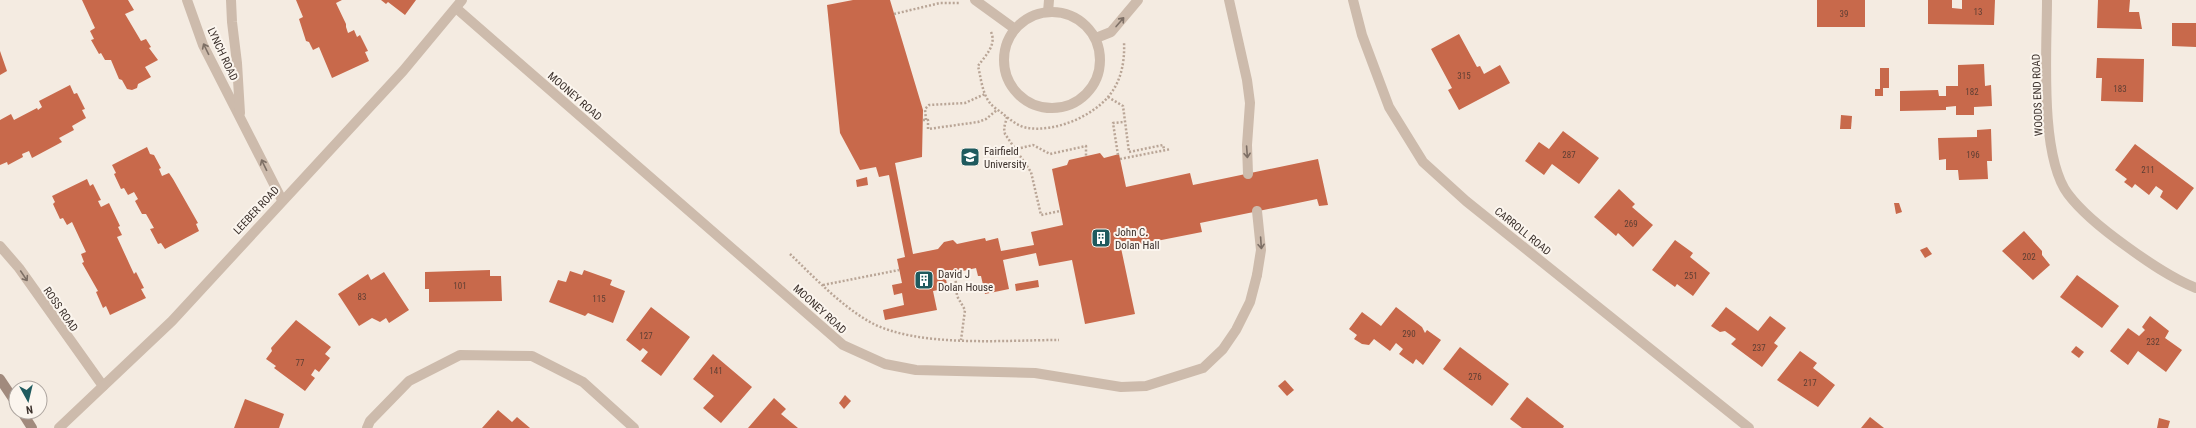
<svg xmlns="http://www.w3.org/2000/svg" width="2196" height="428" font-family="'Roboto Condensed',sans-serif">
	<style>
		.building { fill: #c8694b }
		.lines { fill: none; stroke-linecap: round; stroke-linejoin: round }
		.path { stroke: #b9a596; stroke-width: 2.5; stroke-dasharray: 2 2; stroke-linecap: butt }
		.lane { stroke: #cdbbac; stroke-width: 10 }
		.street { stroke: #cdbbac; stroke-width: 10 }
		.secondary { stroke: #a18a7d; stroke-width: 10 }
		.oneway { stroke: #7d6f65 }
		.labels { text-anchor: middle; stroke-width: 4; stroke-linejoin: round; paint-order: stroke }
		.number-label { font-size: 9px; fill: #5e3e33 }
		.street-label { font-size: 11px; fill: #3b302b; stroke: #fbf5ee }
		.poi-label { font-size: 11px; fill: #3b302b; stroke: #fbf5ee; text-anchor: start }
	</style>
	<rect width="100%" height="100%" fill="#f4ebe1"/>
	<g class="building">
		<polygon points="82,0 128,0 134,10 125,14 141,41 146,39 151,47 149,48 158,60 145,67 151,77 138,84 137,88 132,90 127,89 122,80 119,79 111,60 105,60 101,53 99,54 91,40 94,39 90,31 95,28"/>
		<polygon points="296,0 342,0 336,3 346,24 346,27 348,33 354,30 357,37 360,35 368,51 365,52 369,61 332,78 319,47 313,50 309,42 306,41 299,19 303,17"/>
		<polygon points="381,0 416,0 405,15 388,2 386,4"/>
		<polygon points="853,0 890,0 923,110 922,157 895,163 913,254 938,249 944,242 953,240 957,244 985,238 986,241 998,238 1001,251 1034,245 1031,232 1063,225 1052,169 1067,165 1069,160 1100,153 1104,158 1119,154 1126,187 1190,173 1193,185 1318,159 1328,205 1319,206 1317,199 1200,223 1202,232 1121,248 1135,314 1085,324 1072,260 1039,266 1036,253 1003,260 1009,289 985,294 981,276 978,276 976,268 945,275 947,284 944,289 933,291 937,310 885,320 883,310 904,305 902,293 894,295 892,285 902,283 897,259 905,257 889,175 879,177 876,167 860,170 840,133 827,5"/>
		<rect x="1817" y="0" width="48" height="27"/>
		<polygon points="1928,0 1952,0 1952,8 1962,9 1962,0 1995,0 1994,25 1928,24"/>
		<polygon points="2098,0 2130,0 2129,12 2139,12 2142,29 2097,28"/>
		<polygon points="2172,23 2196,23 2196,47 2172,46"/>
		<polygon points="1459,34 1477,67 1480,66 1484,74 1500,65 1510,83 1459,110 1448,90 1452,88 1431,49"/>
		<polygon points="0,51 7,71 0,75"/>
		<polygon points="2097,58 2144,59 2143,102 2101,101 2102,78 2096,78"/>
		<polygon points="1984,64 1985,86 1991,85 1992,106 1974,107 1974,115 1956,115 1956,106 1946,107 1946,110 1900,111 1900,91 1938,90 1939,96 1946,96 1946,86 1958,86 1958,65"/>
		<polygon points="1880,68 1889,68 1889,88 1883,88 1883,96 1875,96 1875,89 1880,89"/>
		<polygon points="70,85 74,94 77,93 85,109 82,110 86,118 72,126 74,130 59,138 62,142 32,158 29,151 22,154 23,157 8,165 7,162 0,165 0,120 11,114 14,120 37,108 38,110 42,107 39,101"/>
		<polygon points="1841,115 1852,116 1851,129 1840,129"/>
		<polygon points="1991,129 1992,161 1987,161 1988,179 1959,180 1958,170 1946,170 1946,159 1939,160 1938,138 1977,137 1977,130"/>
		<polygon points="1563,131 1599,158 1579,184 1552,164 1544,175 1525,161 1539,142 1549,149"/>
		<polygon points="2135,144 2194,188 2177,210 2160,197 2163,191 2156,186 2149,195 2135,184 2132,188 2124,182 2127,179 2115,170"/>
		<polygon points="147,147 150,154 154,155 161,168 159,169 162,176 169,173 173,179 198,223 196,224 199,231 165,249 161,243 158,244 150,229 154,228 146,214 142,214 135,201 138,199 134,192 128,195 124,188 121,189 114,174 116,173 112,165"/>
		<polygon points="867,177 868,185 857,187 856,180"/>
		<polygon points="87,179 90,186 93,184 101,200 98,201 101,207 109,203 120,226 118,227 122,235 117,237 134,274 136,272 144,288 141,289 146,298 110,315 106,306 103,308 96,292 98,291 82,263 84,262 81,254 86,252 72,222 67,225 63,218 60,219 53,204 55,202 52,196"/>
		<polygon points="1619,189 1635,204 1632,207 1653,225 1633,247 1618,233 1616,236 1594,217"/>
		<polygon points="1894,203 1899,203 1902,212 1896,214"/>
		<polygon points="2024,231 2042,251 2042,255 2050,265 2033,280 2002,251"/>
		<polygon points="1675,240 1693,253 1690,257 1710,273 1693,296 1677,284 1675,287 1652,270"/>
		<polygon points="1927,247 1932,254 1925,258 1920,250"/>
		<polygon points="490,270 490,276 501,276 502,301 429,302 429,289 425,289 425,272"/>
		<polygon points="584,270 612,280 610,285 625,291 613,323 588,313 585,316 549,302 558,280 566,282 570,271 582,275"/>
		<polygon points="384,272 409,310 389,323 386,318 380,322 372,318 359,326 338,294 368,274 371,280"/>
		<polygon points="2077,275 2119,306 2102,328 2060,297"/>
		<polygon points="1038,280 1039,287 1016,291 1015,284"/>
		<polygon points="651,307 690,337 661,376 641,361 648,352 643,348 640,351 626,340"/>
		<polygon points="1396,307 1422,327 1425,333 1427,330 1441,340 1423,365 1416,359 1413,364 1399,354 1403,349 1396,343 1390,351 1374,339 1369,345 1362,344 1354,339 1357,335 1349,329 1362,312 1381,326"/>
		<polygon points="1726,307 1758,331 1770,316 1786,328 1774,343 1778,346 1762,367 1731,344 1736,339 1725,331 1720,332 1711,326"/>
		<polygon points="2150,316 2169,331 2165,338 2182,350 2166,372 2138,351 2128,365 2110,351 2128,328 2139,336 2145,330 2142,327"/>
		<polygon points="296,320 331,347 325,354 330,358 319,372 315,369 311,375 315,378 305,391 274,368 276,366 266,359 272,351 271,348"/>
		<polygon points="2076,346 2084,352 2079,358 2071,352"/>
		<polygon points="1460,347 1509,384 1492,406 1443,369"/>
		<polygon points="1800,351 1817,363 1813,368 1835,385 1818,407 1777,380"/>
		<polygon points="713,354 752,387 721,423 703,408 714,396 693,379"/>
		<polygon points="1285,380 1294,390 1287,396 1278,386"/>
		<polygon points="845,395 851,401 844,409 839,403"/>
		<polygon points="1527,397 1564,426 1563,428 1522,428 1510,419"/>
		<polygon points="774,398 786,409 781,414 798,428 748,428"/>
		<polygon points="245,399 284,414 279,428 234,428"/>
		<polygon points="498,410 512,422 517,417 530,428 482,428"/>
		<polygon points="1870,417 1884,428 1861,428"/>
		<polygon points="2159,418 2170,421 2168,428 2157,428"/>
	</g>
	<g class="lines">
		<g class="path">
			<polyline points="894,14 940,3 960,3"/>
			<path d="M991 32C997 45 985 56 978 66 981 78 982 93 990 103 993 107 998 110 1002 113 1009 119 1019 127 1028 128 1055 132 1091 117 1108 97 1121 82 1125 62 1124 42"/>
			<polyline points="1108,97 1123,106 1129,152 1163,145 1164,149"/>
			<polyline points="1007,117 1004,128 1005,134 1031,172 1041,215 1060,211"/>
			<polyline points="923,120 928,120 928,129 978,122 986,119 997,110"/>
			<polyline points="926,120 925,109 929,105 965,103 985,94"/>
			<polyline points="1017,149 1033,145 1050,154 1086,146 1086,156"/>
			<polyline points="1118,155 1113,123 1124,122"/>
			<polyline points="1120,159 1171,149"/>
			<path d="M790 254C815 278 840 305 870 322 917 348 1005 340 1059 340"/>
			<polyline points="955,273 957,296 965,310 961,340"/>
			<polyline points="823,285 899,270"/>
		</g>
		<g class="lane">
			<polyline points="1229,0 1247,80 1250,103 1247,145 1248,174"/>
			<polyline points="1048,12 1049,0"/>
			<polyline points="1096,38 1111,32 1138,0"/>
			<polyline points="1257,211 1261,250 1257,275"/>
		</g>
		<g class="street">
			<polyline points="187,0 203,45 282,200"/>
			<polyline points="231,0 232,22 237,63 240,113"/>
			<polyline points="975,0 1015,29"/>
			<polyline points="1353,0 1362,35 1389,107 1423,162 1466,201 1749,428"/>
			<path d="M2047 0C2047 49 2039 155 2068 194 2083 214 2105 231 2126 246 2148 262 2171 278 2196 288"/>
			<polyline points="456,8 843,345 885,364 916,370 1035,373 1121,387 1146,386 1203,368 1223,349 1236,330 1250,302 1257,275"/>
			<circle cx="1052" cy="60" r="48"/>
			<polyline points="0,246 19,268 103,386"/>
			<polyline points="59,428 172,321 403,71 462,0"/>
			<polyline points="367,428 370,421 409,381 460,355 532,356 583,382 634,428"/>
		</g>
		<g class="secondary">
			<polyline points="0,379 16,403"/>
			<polyline points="22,412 32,428"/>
		</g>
	</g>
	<defs><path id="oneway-shaft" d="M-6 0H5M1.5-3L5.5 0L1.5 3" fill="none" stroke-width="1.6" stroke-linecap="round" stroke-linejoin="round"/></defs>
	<g class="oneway">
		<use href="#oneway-shaft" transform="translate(1120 22) rotate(-49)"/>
		<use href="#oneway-shaft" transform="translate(206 49) rotate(-116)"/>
		<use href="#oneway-shaft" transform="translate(1247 152) rotate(86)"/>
		<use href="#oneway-shaft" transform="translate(264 165) rotate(-116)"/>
		<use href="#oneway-shaft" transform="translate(1261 243) rotate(86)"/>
		<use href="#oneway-shaft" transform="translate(24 276) rotate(56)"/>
	</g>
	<defs>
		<g id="university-square" transform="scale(1)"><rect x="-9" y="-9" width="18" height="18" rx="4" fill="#1f5a5e" stroke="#fbf5ee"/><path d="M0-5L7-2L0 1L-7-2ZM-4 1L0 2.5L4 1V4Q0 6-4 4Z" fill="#fff"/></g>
		<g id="building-square" transform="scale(1)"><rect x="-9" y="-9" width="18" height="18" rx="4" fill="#1f5a5e" stroke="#fbf5ee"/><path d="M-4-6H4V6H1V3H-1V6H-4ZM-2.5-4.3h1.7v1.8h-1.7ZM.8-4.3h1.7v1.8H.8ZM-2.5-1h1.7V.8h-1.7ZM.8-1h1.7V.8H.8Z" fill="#fff"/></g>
	</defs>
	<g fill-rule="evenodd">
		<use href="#university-square" x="970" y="157"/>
		<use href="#building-square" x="1101" y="238"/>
		<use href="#building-square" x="924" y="280"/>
	</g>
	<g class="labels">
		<g class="number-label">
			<text x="1978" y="15">13</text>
			<text x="1844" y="17">39</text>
			<text x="1464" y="79">315</text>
			<text x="2120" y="92">183</text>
			<text x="1972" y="95">182</text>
			<text x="1569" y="158">287</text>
			<text x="1973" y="158">196</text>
			<text x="2148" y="173">211</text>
			<text x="1631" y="227">269</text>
			<text x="2029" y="260">202</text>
			<text x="1691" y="279">251</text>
			<text x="460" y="289">101</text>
			<text x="362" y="300">83</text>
			<text x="599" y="302">115</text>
			<text x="1409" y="337">290</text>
			<text x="646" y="339">127</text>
			<text x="2153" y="345">232</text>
			<text x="1759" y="351">237</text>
			<text x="300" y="366">77</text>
			<text x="716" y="374">141</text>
			<text x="1475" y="380">276</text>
			<text x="1810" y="386">217</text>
		</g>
		<g class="street-label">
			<text transform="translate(223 54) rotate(65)" y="4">LYNCH ROAD</text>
			<text transform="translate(2037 95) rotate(-92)" y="4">WOODS END ROAD</text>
			<text transform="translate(575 96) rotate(41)" y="4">MOONEY ROAD</text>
			<text transform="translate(256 210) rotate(-47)" y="4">LEEBER ROAD</text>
			<text transform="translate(1523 231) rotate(39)" y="4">CARROLL ROAD</text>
			<text transform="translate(61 309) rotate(55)" y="4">ROSS ROAD</text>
			<text transform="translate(820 309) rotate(42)" y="4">MOONEY ROAD</text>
		</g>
		<g class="poi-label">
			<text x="984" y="155">Fairfield<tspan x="984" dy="13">University</tspan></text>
			<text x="1115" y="236">John C.<tspan x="1115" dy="13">Dolan Hall</tspan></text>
			<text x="938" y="278">David J<tspan x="938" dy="13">Dolan House</tspan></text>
		</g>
	</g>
	<g transform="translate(28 400) rotate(172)"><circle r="19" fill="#fbf5ee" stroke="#aea6a0"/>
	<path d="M0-3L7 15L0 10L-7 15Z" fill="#1f5a5e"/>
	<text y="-6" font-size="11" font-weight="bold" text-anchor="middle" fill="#3b302b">N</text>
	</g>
</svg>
